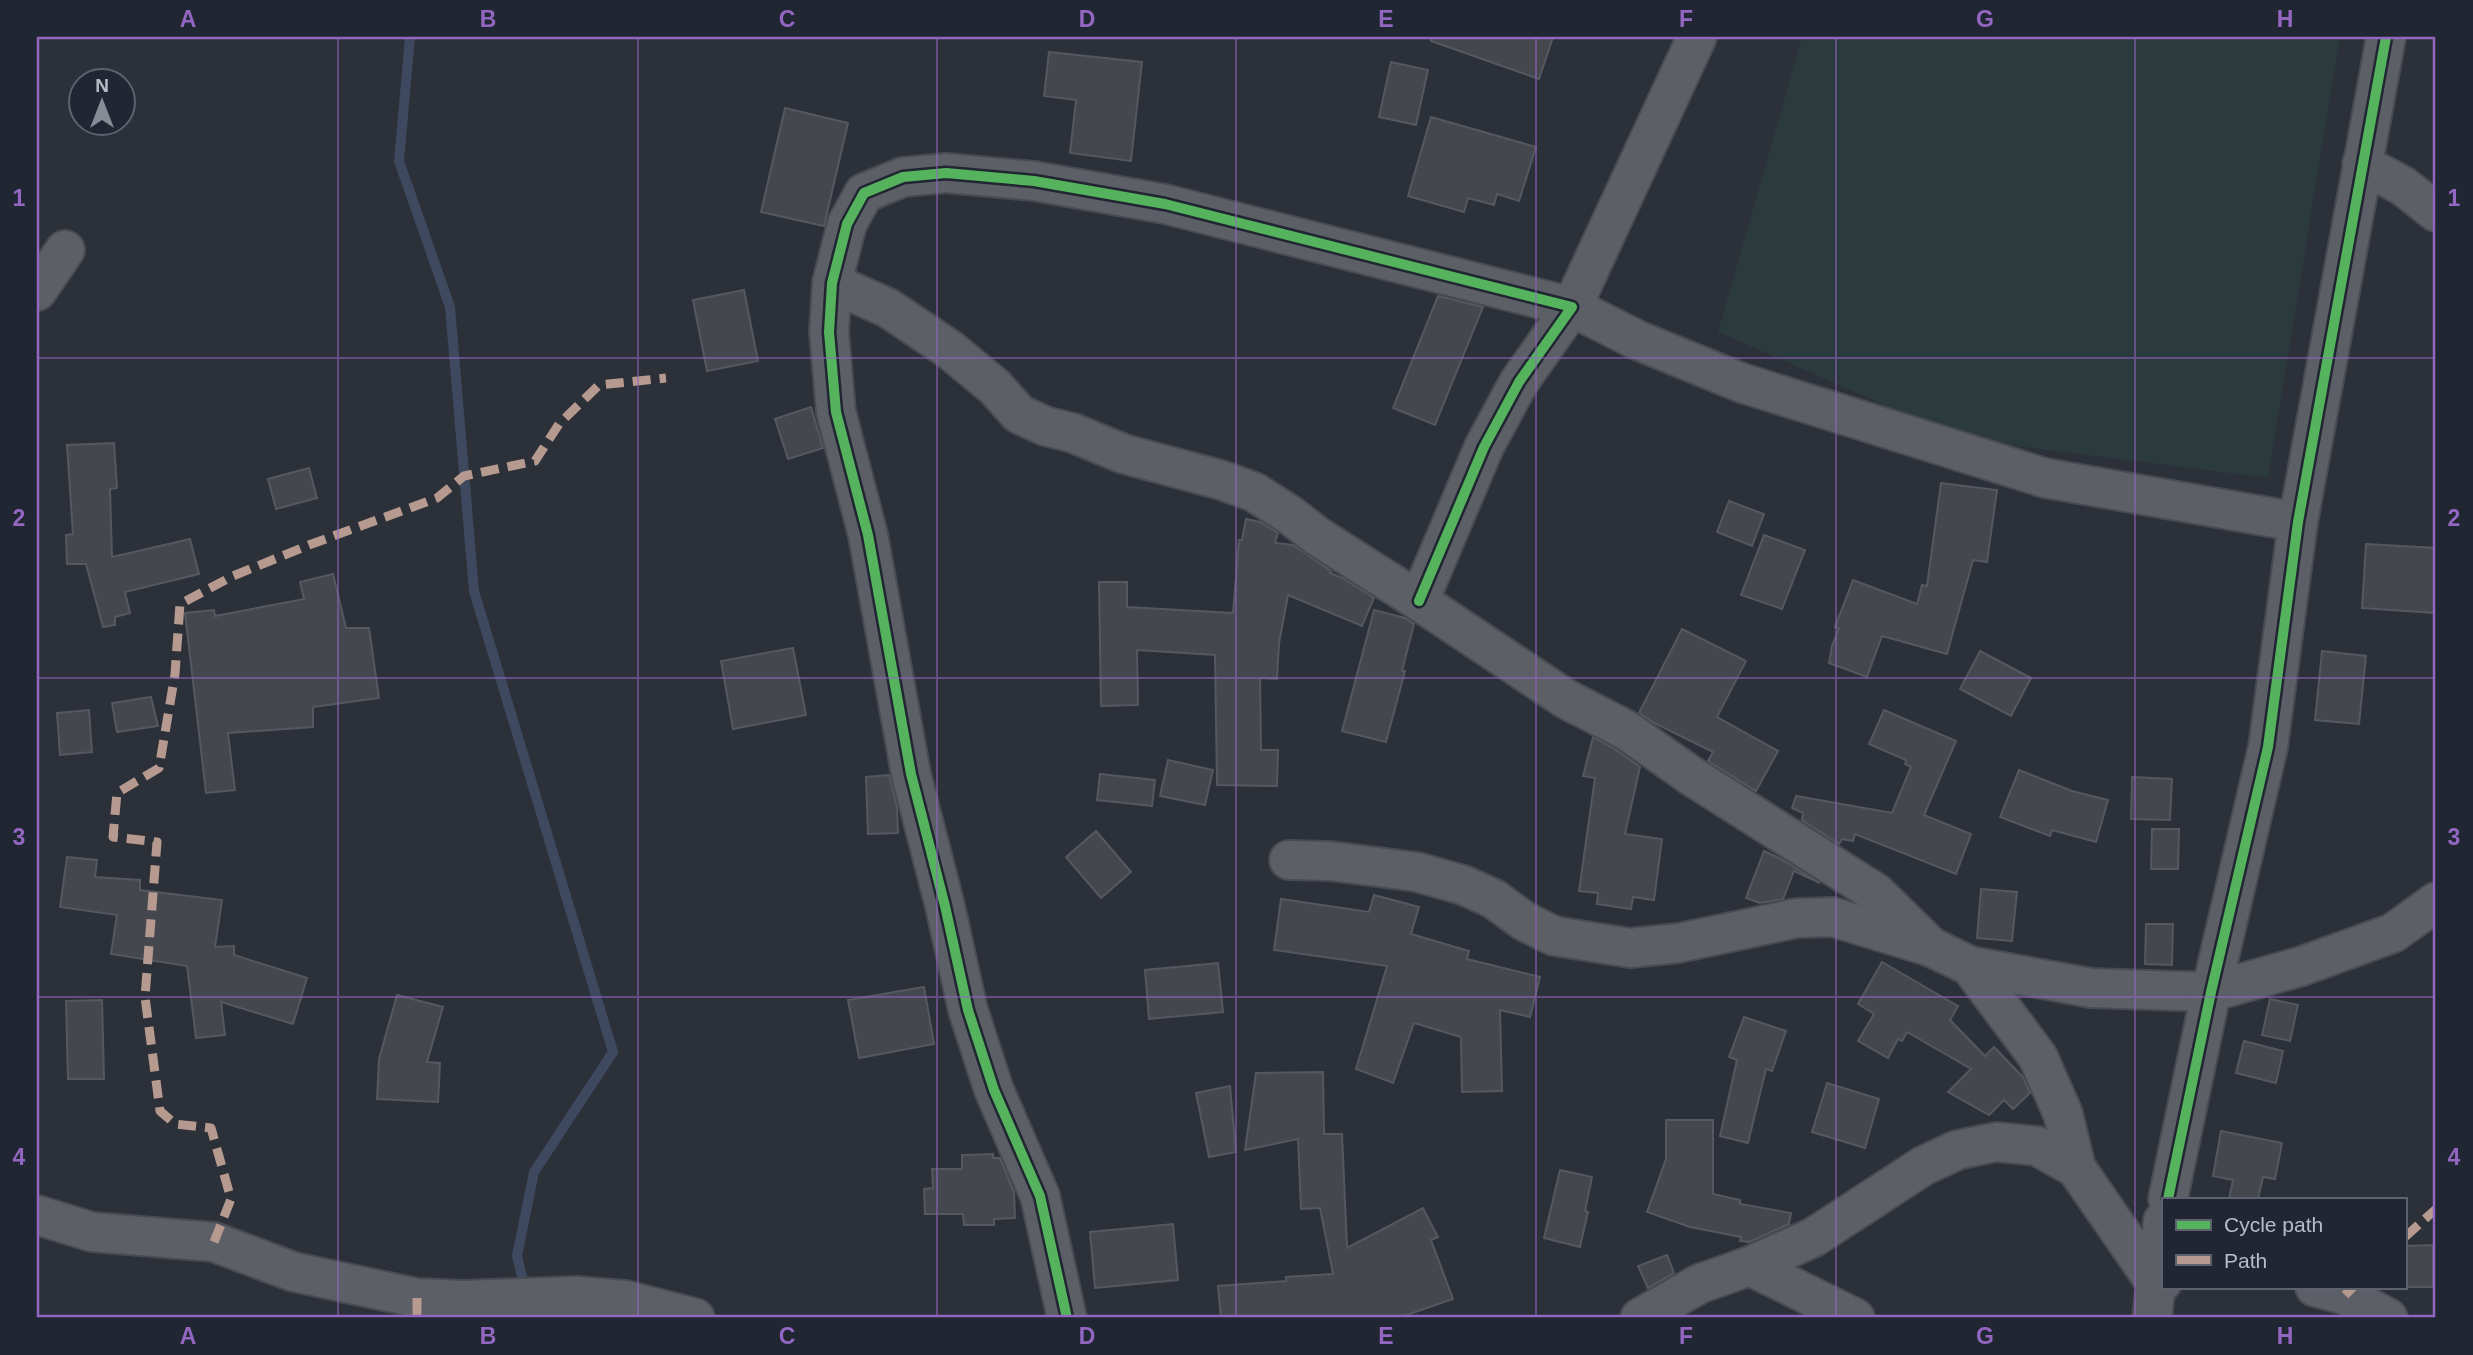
<svg xmlns="http://www.w3.org/2000/svg" width="2473" height="1355" font-family="Helvetica,sans-serif">
	<style>
		.green { fill: #2b3a3d }
		.lines { fill: none; stroke-linecap: round; stroke-linejoin: round }
		.stream { stroke: #3e495f; stroke-width: 10 }
		.building { fill: #44474e; stroke: #55585f; stroke-width: 2 }
		.minor-casing { stroke: #484b51; stroke-width: 42 }
		.tertiary-casing { stroke: #484b51; stroke-width: 42 }
		.minor { stroke: #5c5f66; stroke-width: 38 }
		.tertiary { stroke: #5c5f66; stroke-width: 38 }
		.quiet { stroke: #b69a8f; stroke-width: 9; stroke-dasharray: 18 9; stroke-linecap: butt }
		.cycleway-casing { stroke: #202632; stroke-width: 15 }
		.cycleway { stroke: #56b35d; stroke-width: 10 }
		.grid { fill: none; stroke: #9366c2; stroke-width: 2; stroke-opacity: 0.55 }
		.neatline { fill: none; stroke: #9366c2; stroke-width: 2.5 }
		.grid-label { font-size: 23px; text-anchor: middle; font-weight: bold; fill: #9366c2 }
	</style>
	<rect width="100%" height="100%" fill="#2c3038"/>
	<polygon class="green" points="1802,37 2340,37 2268,478 1962,439 1718,332"/>
	<g class="lines">
		<polyline class="stream" points="410,37 399,161 450,307 474,591 613,1052 534,1172 517,1256 532,1318"/>
	</g>
	<g class="building">
		<polygon points="1431,37 1553,37 1539,79 1431,41"/>
		<polygon points="1049,52 1142,62 1131,161 1070,153 1076,100 1044,96"/>
		<polygon points="1391,62 1428,70 1416,125 1379,117"/>
		<polygon points="785,108 848,123 824,226 761,212"/>
		<polygon points="1431,117 1536,147 1519,201 1497,194 1494,205 1468,198 1464,212 1408,196"/>
		<polygon points="744,290 758,361 707,371 693,300"/>
		<polygon points="1438,296 1483,307 1435,425 1393,408"/>
		<polygon points="811,407 823,448 788,459 775,419"/>
		<polygon points="114,443 117,488 110,489 112,557 190,539 199,574 125,592 130,613 115,617 115,625 103,627 86,564 67,564 66,535 73,534 67,445"/>
		<polygon points="309,468 317,498 276,509 268,479"/>
		<polygon points="1941,483 1997,490 1987,562 1973,560 1947,654 1882,636 1867,677 1829,663 1832,646 1839,628 1835,627 1853,580 1917,604 1922,585 1927,586"/>
		<polygon points="1729,501 1764,514 1752,546 1717,532"/>
		<polygon points="1246,519 1260,522 1278,533 1275,543 1293,545 1331,571 1330,573 1344,579 1374,598 1362,626 1288,595 1279,643 1277,679 1260,678 1261,750 1278,750 1277,786 1217,785 1215,655 1137,650 1138,705 1101,706 1099,582 1127,582 1127,607 1233,613 1239,540 1242,540"/>
		<polygon points="1764,535 1805,550 1782,609 1741,595"/>
		<polygon points="2366,544 2436,548 2435,613 2362,608"/>
		<polygon points="333,574 346,628 369,628 379,698 313,707 313,727 228,733 235,790 206,793 185,613 214,610 215,616 304,599 300,582"/>
		<polygon points="1374,610 1405,618 1414,624 1402,671 1405,671 1386,742 1342,731"/>
		<polygon points="1682,629 1746,661 1717,717 1778,751 1756,791 1708,761 1713,752 1654,723 1639,713"/>
		<polygon points="793,648 806,715 733,729 721,661"/>
		<polygon points="1980,651 2031,678 2011,716 1960,689"/>
		<polygon points="2322,651 2366,656 2359,724 2315,720"/>
		<polygon points="151,697 158,726 117,732 112,703"/>
		<polygon points="89,710 92,752 60,755 57,713"/>
		<polygon points="1884,710 1956,741 1924,815 1971,834 1956,874 1855,834 1853,841 1842,839 1839,844 1802,820 1803,813 1792,808 1796,796 1892,813 1911,767 1905,764 1906,760 1869,744"/>
		<polygon points="1593,737 1615,749 1640,767 1625,834 1662,839 1654,900 1633,897 1631,909 1597,904 1598,893 1579,891 1595,778 1583,776"/>
		<polygon points="1168,760 1213,770 1205,805 1160,796"/>
		<polygon points="2019,770 2072,791 2108,800 2096,842 2052,830 2050,836 2000,817"/>
		<polygon points="1100,774 1155,780 1152,806 1097,800"/>
		<polygon points="889,775 897,807 898,833 868,834 866,777"/>
		<polygon points="2132,777 2172,779 2170,820 2131,819"/>
		<polygon points="2152,829 2179,829 2178,869 2151,869"/>
		<polygon points="1096,831 1131,872 1101,898 1066,857"/>
		<polygon points="1764,851 1779,858 1820,883 1794,871 1783,899 1760,903 1746,898"/>
		<polygon points="67,857 97,860 95,877 140,880 140,890 222,900 215,947 234,946 234,955 307,978 293,1024 221,1002 225,1035 196,1038 187,966 111,954 117,915 60,907"/>
		<polygon points="1981,889 2017,892 2012,941 1977,938"/>
		<polygon points="1374,895 1419,907 1411,934 1469,951 1467,959 1540,977 1530,1017 1500,1010 1502,1091 1462,1092 1461,1037 1414,1023 1393,1083 1356,1069 1387,966 1274,950 1281,899 1369,912"/>
		<polygon points="2146,924 2173,924 2172,965 2145,964"/>
		<polygon points="1882,962 1958,1006 1950,1020 1985,1056 1994,1047 2023,1077 2030,1093 2013,1109 2004,1100 1989,1115 1948,1092 1971,1069 1907,1032 1902,1041 1898,1039 1888,1058 1858,1041 1874,1014 1858,1004"/>
		<polygon points="1218,963 1223,1012 1149,1019 1145,970"/>
		<polygon points="924,987 934,1044 859,1058 848,1000"/>
		<polygon points="397,995 443,1007 427,1062 440,1063 438,1102 377,1099 379,1059"/>
		<polygon points="2270,999 2298,1005 2290,1041 2262,1035"/>
		<polygon points="102,1000 104,1079 68,1079 66,1001"/>
		<polygon points="1744,1017 1786,1031 1772,1071 1766,1069 1748,1143 1720,1136 1737,1060 1729,1057"/>
		<polygon points="2244,1041 2283,1051 2276,1083 2236,1073"/>
		<polygon points="1323,1072 1324,1134 1342,1134 1347,1248 1423,1208 1438,1237 1431,1240 1453,1299 1398,1318 1221,1318 1218,1286 1286,1281 1286,1277 1333,1274 1320,1208 1301,1209 1298,1139 1245,1150 1256,1073"/>
		<polygon points="1827,1083 1879,1099 1865,1148 1812,1132"/>
		<polygon points="1230,1086 1236,1152 1209,1157 1196,1093"/>
		<polygon points="1666,1120 1713,1120 1713,1194 1740,1200 1740,1204 1791,1213 1789,1224 1749,1242 1740,1241 1741,1237 1690,1227 1647,1212 1666,1159"/>
		<polygon points="2221,1131 2282,1143 2275,1179 2263,1177 2258,1199 2229,1199 2233,1180 2213,1176"/>
		<polygon points="993,1154 993,1158 1000,1158 1014,1192 1015,1218 994,1219 994,1225 964,1225 963,1214 925,1214 924,1189 933,1188 932,1169 962,1169 962,1155"/>
		<polygon points="1560,1170 1592,1177 1585,1211 1588,1212 1580,1247 1544,1238"/>
		<polygon points="1173,1224 1178,1280 1095,1288 1090,1232"/>
		<polygon points="2433,1245 2433,1287 2405,1287 2405,1246"/>
		<polygon points="1667,1255 1674,1273 1648,1288 1638,1266"/>
	</g>
	<g class="lines">
		<g class="minor-casing">
			<g id="minor">
				<polyline points="1697,37 1572,307 1637,340 1742,383 2045,478 2298,522"/>
				<polyline points="2362,164 2403,186 2436,212"/>
				<polyline points="832,283 888,308 949,349 995,387 1019,414 1045,426 1073,433 1124,454 1221,480 1254,492 1290,515 1317,536 1419,601 1566,699 1626,730 1693,777 1876,893 1931,947"/>
				<polyline points="37,291 65,250"/>
				<polyline points="1289,860 1330,861 1417,872 1463,885 1494,899 1524,921 1554,936 1630,948 1679,943 1797,918 1833,917 1931,947 1970,966 2038,1057 2063,1114 2076,1168"/>
				<polyline points="1970,966 2091,988 2211,992 2302,966 2393,933 2436,902"/>
				<polyline points="37,1215 92,1232 214,1242 294,1272 417,1298 463,1300 577,1296 625,1300 695,1318"/>
				<polyline points="1750,1266 1855,1318"/>
				<polyline points="2315,1287 2345,1295 2388,1318"/>
				<polyline points="1067,1318 1040,1196 994,1090 968,1010 945,906 911,774 868,535 836,412 829,332 832,283 847,224 864,193 903,177 946,173 1034,181 1165,204 1572,307 1519,382 1484,447 1419,601"/>
				<polyline points="1640,1318 1699,1284 1750,1266 1814,1237 1923,1166 1957,1150 1996,1142 2037,1146 2076,1168 2155,1282 2163,1281"/>
			</g>
		</g>
		<g class="tertiary-casing">
			<g id="tertiary">
				<polyline points="2168,1199 2211,992 2268,747 2298,522 2386,37"/>
				<polyline points="2152,1318 2163,1221"/>
			</g>
		</g>
		<use href="#minor" class="minor"/>
		<use href="#tertiary" class="tertiary"/>
		<g class="quiet">
			<polyline points="2405,1237 2436,1209"/>
			<polyline points="214,1242 231,1199 211,1128 175,1124 160,1111 145,997 157,842 113,837 117,793 159,768 175,674 180,604 233,576 309,545 437,498 464,476 535,461 559,424 599,385 666,378"/>
			<polyline points="2345,1295 2353,1287"/>
			<polyline points="417,1298 417,1318"/>
		</g>
		<g class="cycleway-casing">
			<g id="cycleway">
				<polyline points="2168,1199 2211,992 2268,747 2298,522 2386,37"/>
				<polyline points="1067,1318 1040,1196 994,1090 968,1010 945,906 911,774 868,535 836,412 829,332 832,283 847,224 864,193 903,177 946,173 1034,181 1165,204 1572,307 1519,382 1484,447 1419,601"/>
			</g>
		</g>
		<use href="#cycleway" class="cycleway"/>
	</g>
	<path class="grid" d="M338 37V1318M638 37V1318M937 37V1318M1236 37V1318M1536 37V1318M1836 37V1318M2135 37V1318M37 358H2436M37 678H2436M37 997H2436"/>
	<rect width="2473" height="1355" fill="none" stroke="#202632" stroke-width="77"/>
	<rect x="2162" y="1198" width="245" height="91" fill="#202632" stroke="#5d626e" stroke-width="2"/>
	<rect x="2176" y="1220" width="35" height="10" fill="#56b35d" stroke="#5d626e" stroke-width="2"/>
	<text x="2224" y="1232" font-size="21" fill="#b8bcc7">Cycle path</text>
	<rect x="2176" y="1255" width="35" height="10" fill="#b69a8f" stroke="#5d626e" stroke-width="2"/>
	<text x="2224" y="1268" font-size="21" fill="#b8bcc7">Path</text>
	<g transform="translate(102 102)"><circle r="33" fill="#202632" stroke="#5d626e" stroke-width="2"/>
	<path d="M0-5L12 26L0 18L-12 26Z" fill="#878b95"/>
	<text y="-10" font-size="19" font-weight="bold" text-anchor="middle" fill="#b8bcc7">N</text>
	</g>
	<rect x="38" y="38" width="2396" height="1278" class="neatline"/>
	<g class="grid-label">
		<text x="188" y="27">A</text>
		<text x="488" y="27">B</text>
		<text x="787" y="27">C</text>
		<text x="1087" y="27">D</text>
		<text x="1386" y="27">E</text>
		<text x="1686" y="27">F</text>
		<text x="1985" y="27">G</text>
		<text x="2285" y="27">H</text>
		<text x="19" y="206">1</text>
		<text x="2454" y="206">1</text>
		<text x="19" y="526">2</text>
		<text x="2454" y="526">2</text>
		<text x="19" y="845">3</text>
		<text x="2454" y="845">3</text>
		<text x="19" y="1165">4</text>
		<text x="2454" y="1165">4</text>
		<text x="188" y="1344">A</text>
		<text x="488" y="1344">B</text>
		<text x="787" y="1344">C</text>
		<text x="1087" y="1344">D</text>
		<text x="1386" y="1344">E</text>
		<text x="1686" y="1344">F</text>
		<text x="1985" y="1344">G</text>
		<text x="2285" y="1344">H</text>
	</g>
</svg>
